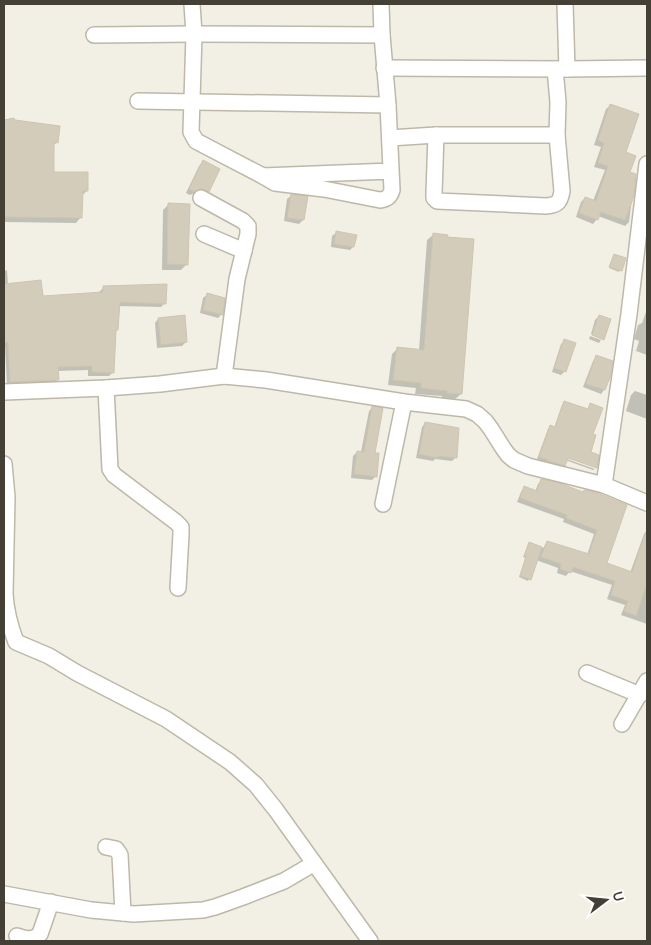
<svg xmlns="http://www.w3.org/2000/svg" width="651" height="945" font-family="Quicksand,sans-serif">
	<style>
		.shadow { fill: #0003 }
		.building { fill: #d4ccbb; stroke: #cec5ae }
		.lines { fill: none; stroke-linecap: round; stroke-linejoin: round }
		.minor-casing { stroke: #bdb8a8; stroke-width: 18 }
		.minor { stroke: #fff; stroke-width: 15 }
	</style>
	<rect width="100%" height="100%" fill="#f2f0e5"/>
	<g class="shadow">
		<polygon points="611,105 624,153 628,173 635,175 629,222 625,226 598,216 597,219 593,224 576,217 581,202 585,198 593,201 605,170 594,167 601,147 594,145 606,109"/>
		<polygon points="13,119 57,142 53,146 53,173 87,191 81,196 81,217 76,223 4,222 4,122"/>
		<polygon points="203,162 208,191 204,195 197,192 190,195 186,193 199,166"/>
		<polygon points="291,196 303,220 299,224 284,221 287,199"/>
		<polygon points="169,204 187,264 181,270 162,270 163,210"/>
		<polygon points="336,233 353,247 350,250 331,247 332,236"/>
		<polygon points="433,235 461,394 455,399 442,398 442,396 415,394 416,388 388,385 392,354 398,348 419,350 427,240"/>
		<polygon points="614,255 624,259 619,272 609,268"/>
		<polygon points="7,270 8,285 42,297 99,293 99,292 104,287 165,303 161,307 118,306 117,330 114,332 113,372 109,376 88,376 88,370 57,371 57,380 53,384 7,386 5,346 4,346 4,271"/>
		<polygon points="207,295 222,314 218,318 200,313 203,298"/>
		<polygon points="647,309 647,355 636,351 639,341 634,339 638,325 642,323"/>
		<polygon points="599,316 602,338 591,334 595,320"/>
		<polygon points="158,319 186,342 182,346 157,348 155,323"/>
		<polygon points="590,336 601,340 599,343 589,339"/>
		<polygon points="565,341 565,371 561,375 552,372 561,344"/>
		<polygon points="596,357 609,375 604,390 601,394 583,387 593,361"/>
		<polygon points="635,391 647,395 647,419 626,411 631,395"/>
		<polygon points="564,403 587,410 591,404 592,435 589,452 598,455 595,468 595,467 562,455 561,457 595,469 593,470 565,460 564,465 561,468 546,464 546,463 537,459 548,429 550,427 554,428 562,405"/>
		<polygon points="372,408 374,454 376,476 372,480 351,478 353,456 357,452 361,452 369,411"/>
		<polygon points="425,423 456,457 452,461 435,459 433,461 416,458 422,427"/>
		<polygon points="542,480 582,493 584,491 595,494 606,564 630,573 644,534 647,530 647,563 645,568 647,569 647,624 621,615 625,605 607,599 612,585 570,571 566,576 557,573 558,568 536,560 528,581 519,577 526,558 523,557 529,544 543,548 547,542 587,555 594,534 563,522 564,519 517,502 521,492 524,488 535,492 538,484"/>
	</g>
	<g class="building">
		<polygon points="610,104 639,114 626,152 636,156 630,172 636,174 634,196 625,220 601,212 598,220 579,213 585,197 596,201 608,166 598,163 604,143 598,140"/>
		<polygon points="14,118 15,120 60,126 58,143 54,142 54,172 88,172 88,191 83,191 82,218 4,217 4,120"/>
		<polygon points="203,160 220,169 209,192 201,189 195,192 189,189"/>
		<polygon points="291,194 308,196 304,220 287,218"/>
		<polygon points="168,203 190,204 188,265 167,264"/>
		<polygon points="336,231 357,235 354,247 334,244"/>
		<polygon points="433,233 448,235 447,237 474,239 462,394 447,393 447,391 421,388 421,383 393,380 397,347 424,350"/>
		<polygon points="614,254 626,258 622,271 609,267"/>
		<polygon points="41,280 43,296 103,292 103,286 167,284 166,304 120,302 118,330 116,330 114,373 92,372 92,366 58,367 59,380 10,382 8,342 4,343 4,284"/>
		<polygon points="207,293 225,298 223,315 203,310"/>
		<polygon points="185,315 187,342 161,345 158,318"/>
		<polygon points="599,315 611,319 604,340 592,335"/>
		<polygon points="564,339 576,343 566,372 554,368"/>
		<polygon points="596,355 613,361 611,375 605,390 586,384"/>
		<polygon points="564,401 588,409 590,403 603,408 593,434 596,435 591,452 599,455 597,468 568,458 565,466 548,461 548,460 539,457 550,425 555,427"/>
		<polygon points="372,406 383,408 375,453 379,453 377,477 354,474 357,451 364,452"/>
		<polygon points="425,422 459,428 457,458 438,456 438,458 419,454"/>
		<polygon points="541,479 559,483 583,492 584,490 595,492 627,505 607,563 632,572 645,534 647,534 647,584 636,616 624,611 628,601 611,595 615,581 573,567 571,573 560,569 561,564 541,557 547,541 589,554 597,530 566,518 567,515 520,498 524,486 537,491"/>
		<polygon points="529,542 542,547 531,580 520,576 526,556 524,556"/>
	</g>
	<g class="lines">
		<g class="minor-casing">
			<g id="minor">
				<polyline points="192,4 194,34 191,132 196,141 263,176"/>
				<path d="M381 4 382 35 388 105 392 190C390 197 387 199 380 200L324 189 275 183 263 176 391 171"/>
				<polyline points="565,4 567,69"/>
				<polyline points="94,35 194,34 382,35"/>
				<polyline points="384,68 567,69 647,68"/>
				<polyline points="138,101 388,105"/>
				<path d="M436 135 434 193V198L437 201 546 206C557 205 560 203 562 191L557 135 558 102 555 69"/>
				<polyline points="390,138 436,135 557,135"/>
				<polyline points="201,198 243,221 248,226 248,234 237,279 224,376"/>
				<polyline points="204,234 244,251"/>
				<polyline points="106,388 110,469 114,475 176,522 181,527 181,534 178,588"/>
				<polyline points="4,392 106,388 160,384 224,376 266,380 404,402 466,409 477,414 485,421 491,429 503,448 508,455 514,460 528,466 604,485 647,503"/>
				<path d="M4 464 7 497 5 594C6 611 10 626 16 642L49 656 77 673 166 719 230 762 256 785 276 810 370 941"/>
				<polyline points="604,485 629,314 647,164"/>
				<polyline points="383,504 404,402"/>
				<polyline points="587,673 640,695"/>
				<polyline points="622,724 647,681"/>
				<polyline points="106,847 116,849 120,855 123,913"/>
				<polyline points="4,894 91,910 134,914 203,910 215,907 243,897 284,881 313,864"/>
				<path d="M17 936C26 939 33 941 40 934L51 902"/>
			</g>
		</g>
		<use href="#minor" class="minor"/>
	</g>
	<rect width="651" height="945" fill="none" stroke="#454035" stroke-width="10"/>
	<g transform="translate(606 900) rotate(74)" stroke="#ffffff" stroke-width="4" paint-order="stroke">
	<path d="M0-4L9 19L0 12L-9 19Z" fill="#454035"/>
	<text y="-8" font-size="14" font-weight="bold" text-anchor="middle" fill="#454035">U</text>
	</g>
</svg>
